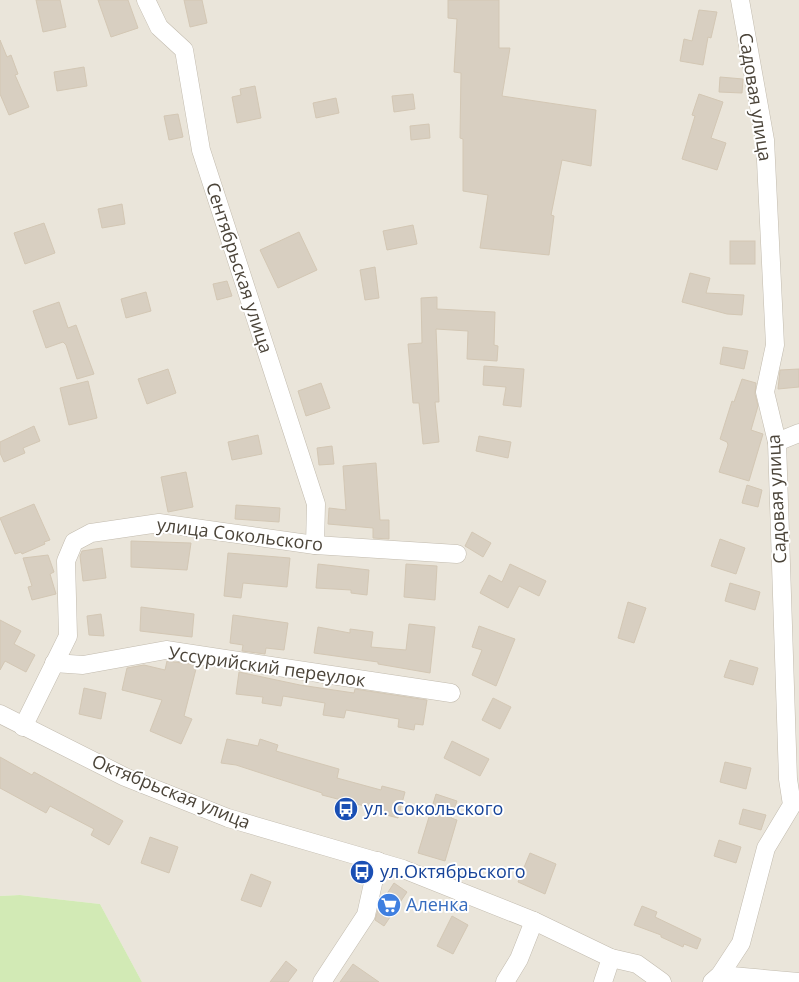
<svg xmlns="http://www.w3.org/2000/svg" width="799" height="982" font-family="'Open Sans',sans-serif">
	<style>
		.residential { fill: #eae5da }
		.green { fill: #d2eab5 }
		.building { fill: #d8cfc1; stroke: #d3c7b4 }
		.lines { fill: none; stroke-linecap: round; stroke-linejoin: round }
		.minor-casing { stroke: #c2bbae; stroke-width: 19 }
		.minor { stroke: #fff; stroke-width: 18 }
		.labels { text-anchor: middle; stroke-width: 4; stroke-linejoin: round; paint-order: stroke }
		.street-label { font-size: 18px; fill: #4b4439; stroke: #fff }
		.transit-label { font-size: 18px; fill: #164399; stroke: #fff; text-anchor: start }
		.shop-label { font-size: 18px; fill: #366cbe; stroke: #fff; text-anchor: start }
	</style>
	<rect width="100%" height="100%" fill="#f6f3ec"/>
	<polygon class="residential" points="0,0 799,0 799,982 142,982 100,904 20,895 0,896"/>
	<polygon class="green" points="20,895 100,904 142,982 0,982 0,896"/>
	<g class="building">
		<polygon points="36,0 60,0 66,27 43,32"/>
		<polygon points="98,0 128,0 138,28 111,37"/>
		<polygon points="184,0 202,0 207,23 190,27"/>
		<polygon points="448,0 499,0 499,48 510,48 502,96 596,110 591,166 562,160 551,215 554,216 549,255 480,248 488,195 463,191 463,139 460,138 461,73 454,72 457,19 448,18"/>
		<polygon points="699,10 717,12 711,38 708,37 703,65 680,61 684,39 692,41"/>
		<polygon points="0,40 7,57 11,55 18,74 15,75 29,107 9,115 0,94"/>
		<polygon points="84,67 87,86 57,91 54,72"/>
		<polygon points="720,77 743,79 742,93 719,92"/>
		<polygon points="255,86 261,118 237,123 232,97 241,95 240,89"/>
		<polygon points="413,94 415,109 394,112 392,96"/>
		<polygon points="699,94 723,102 711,138 726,143 717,170 682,159 695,116 692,115"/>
		<polygon points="336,98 339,113 316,118 313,103"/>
		<polygon points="178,114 183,137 169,140 164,116"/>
		<polygon points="429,124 430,138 411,140 410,126"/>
		<polygon points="122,204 125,224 102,228 98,209"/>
		<polygon points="44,223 55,253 25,264 14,233"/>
		<polygon points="413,225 417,244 387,250 383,231"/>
		<polygon points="299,232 317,270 278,288 260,250"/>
		<rect x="730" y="241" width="25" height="23"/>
		<polygon points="375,267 379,298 365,300 360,270"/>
		<polygon points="690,273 710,278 706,293 744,295 742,315 727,314 682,302"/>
		<polygon points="227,281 232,296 217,300 213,284"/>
		<polygon points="146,292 151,311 126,318 121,299"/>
		<polygon points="437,297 437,309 495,312 494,345 498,346 497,361 467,359 468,331 436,329 439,402 435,402 439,442 423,444 419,403 413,403 408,344 422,343 421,298"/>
		<polygon points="59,302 68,328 76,325 94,374 77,379 66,345 63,342 46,348 33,311"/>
		<polygon points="723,347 748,351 744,369 720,364"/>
		<polygon points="484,366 524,369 521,407 503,405 506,387 483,385"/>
		<polygon points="168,369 176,393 147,404 138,379"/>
		<polygon points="799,369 799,387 778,389 780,370"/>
		<polygon points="742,379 756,383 755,394 758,406 751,430 763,434 749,481 719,472 728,445 727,442 720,439 732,401 734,402"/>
		<polygon points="88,381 97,418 69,425 60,388"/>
		<polygon points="321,383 330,408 306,416 298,391"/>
		<polygon points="34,426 40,441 23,448 25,453 4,462 0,453 0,442"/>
		<polygon points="258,435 262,454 232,460 228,442"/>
		<polygon points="479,436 511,442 508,458 476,451"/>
		<polygon points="332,446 334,464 319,465 317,448"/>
		<polygon points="376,463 380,520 389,520 389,539 373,538 373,528 328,524 329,508 346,510 343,466"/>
		<polygon points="186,472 193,507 168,512 161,477"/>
		<polygon points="747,485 762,490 758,507 742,503"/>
		<polygon points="34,504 50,540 44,542 45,544 22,554 21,552 15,554 0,518"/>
		<polygon points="236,505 280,508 279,522 235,519"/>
		<polygon points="472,532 491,543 483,557 465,546"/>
		<polygon points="720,539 745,548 736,574 711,566"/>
		<polygon points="131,541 191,543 187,570 131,567"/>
		<polygon points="102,548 106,578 83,581 80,556 82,551"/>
		<polygon points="228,553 290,558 287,587 243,583 241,598 224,596"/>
		<polygon points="48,555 54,572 50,574 56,594 32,600 28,587 32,586 23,558"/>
		<polygon points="318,564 369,570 367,595 351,593 351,590 316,588"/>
		<polygon points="406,564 437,566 435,600 404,597"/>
		<polygon points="510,564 546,581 539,596 519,586 508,608 480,593 489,575 502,582"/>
		<polygon points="730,583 760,592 755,610 725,601"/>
		<polygon points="628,602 646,608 634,643 618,638"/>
		<polygon points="141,607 194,614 192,637 140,631"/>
		<polygon points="101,614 104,636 89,635 87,616"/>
		<polygon points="233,615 288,623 284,650 266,648 265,654 242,651 243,645 230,643"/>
		<polygon points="0,620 21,631 14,644 35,655 26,672 5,661 0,670"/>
		<polygon points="409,624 435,627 430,673 378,664 378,662 314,653 318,627 350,633 350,629 373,632 371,647 406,650"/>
		<polygon points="479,626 515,639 496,686 472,675 482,650 472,647"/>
		<polygon points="730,660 758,668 753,685 724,677"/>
		<polygon points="167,661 197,665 184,716 192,719 181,744 150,731 162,700 122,690 127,668 144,665 165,670"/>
		<polygon points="239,672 300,685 354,693 355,689 427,700 423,725 415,724 414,730 398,727 399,719 346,710 344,718 323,715 325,703 283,696 281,706 262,703 263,697 236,694"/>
		<polygon points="84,688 106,693 101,719 79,714"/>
		<polygon points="493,698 511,707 500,729 482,720"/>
		<polygon points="227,739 258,746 260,739 278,745 276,751 339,769 337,778 381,790 382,786 405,792 398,818 375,812 376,809 322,795 322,793 236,765 221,763"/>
		<polygon points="452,741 489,759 480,776 444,758"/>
		<polygon points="0,757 32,775 34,772 123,821 109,845 91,835 94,829 50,806 46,813 0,788"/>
		<polygon points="725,762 751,768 746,789 720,782"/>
		<polygon points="436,794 457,801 451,818 457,820 445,861 418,853"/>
		<polygon points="743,809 766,815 761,830 739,824"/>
		<polygon points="150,837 178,847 169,873 141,863"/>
		<polygon points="719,840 741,847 736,863 714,856"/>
		<polygon points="530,853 556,864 545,894 518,882"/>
		<polygon points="251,874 271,882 261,907 241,900"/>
		<polygon points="394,883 407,892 384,926 375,920 379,906"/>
		<polygon points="642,906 657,912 655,917 701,939 697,949 684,944 683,947 661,937 661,935 634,925"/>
		<polygon points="452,916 468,925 453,954 437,946"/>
		<polygon points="286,961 297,970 288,982 270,982"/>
		<polygon points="353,964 379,982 340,982"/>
	</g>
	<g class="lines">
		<g class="minor-casing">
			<g id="minor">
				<polyline points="146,0 159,27 184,50 201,150 316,504 315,545"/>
				<polyline points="777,442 799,433"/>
				<polyline points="54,663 83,665 166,650 451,693"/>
				<polyline points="0,714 125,777 228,818 403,869 534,921 611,958 637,964 662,982"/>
				<polyline points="23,727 68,636 66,561 74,542 91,533 159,523 315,545 457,554"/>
				<polyline points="720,975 799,982"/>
				<polyline points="322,982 366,915 378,861"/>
				<polyline points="505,982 519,959 534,921"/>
				<polyline points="603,982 611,958"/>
				<polyline points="712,982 720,975 741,943 766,848 792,805 788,779 777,442 765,392 775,345 765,140 740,0"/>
			</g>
		</g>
		<use href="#minor" class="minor"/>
	</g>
	<defs>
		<g id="bus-disc" transform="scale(1.25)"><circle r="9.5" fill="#1a4fb4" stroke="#fff"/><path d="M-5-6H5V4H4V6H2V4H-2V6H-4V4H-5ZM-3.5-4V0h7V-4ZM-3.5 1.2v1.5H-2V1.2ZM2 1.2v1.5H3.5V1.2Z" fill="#fff"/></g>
		<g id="supermarket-disc" transform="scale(1.25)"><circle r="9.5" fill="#3f7fe0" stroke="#fff"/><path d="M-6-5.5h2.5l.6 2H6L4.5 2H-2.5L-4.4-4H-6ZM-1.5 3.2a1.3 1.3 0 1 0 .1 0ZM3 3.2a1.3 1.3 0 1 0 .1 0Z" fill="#fff"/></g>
	</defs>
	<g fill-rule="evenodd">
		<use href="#bus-disc" x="346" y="809"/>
		<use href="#bus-disc" x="362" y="872"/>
		<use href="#supermarket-disc" x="389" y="905"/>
	</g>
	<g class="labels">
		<g class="street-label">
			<text transform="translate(755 97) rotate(81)" y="6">Садовая улица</text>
			<text transform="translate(239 268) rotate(72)" y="6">Сентябрьская улица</text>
			<text transform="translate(777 499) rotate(-93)" y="6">Садовая улица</text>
			<text transform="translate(240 535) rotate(7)" y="6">улица Сокольского</text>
			<text transform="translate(267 667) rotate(8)" y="6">Уссурийский переулок</text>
			<text transform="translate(171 792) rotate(22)" y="6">Октябрьская улица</text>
		</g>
		<g class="transit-label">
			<text x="364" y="815">ул. Сокольского</text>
			<text x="380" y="878">ул.Октябрьского</text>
		</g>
		<g class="shop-label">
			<text x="406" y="911">Аленка</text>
		</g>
	</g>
</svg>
